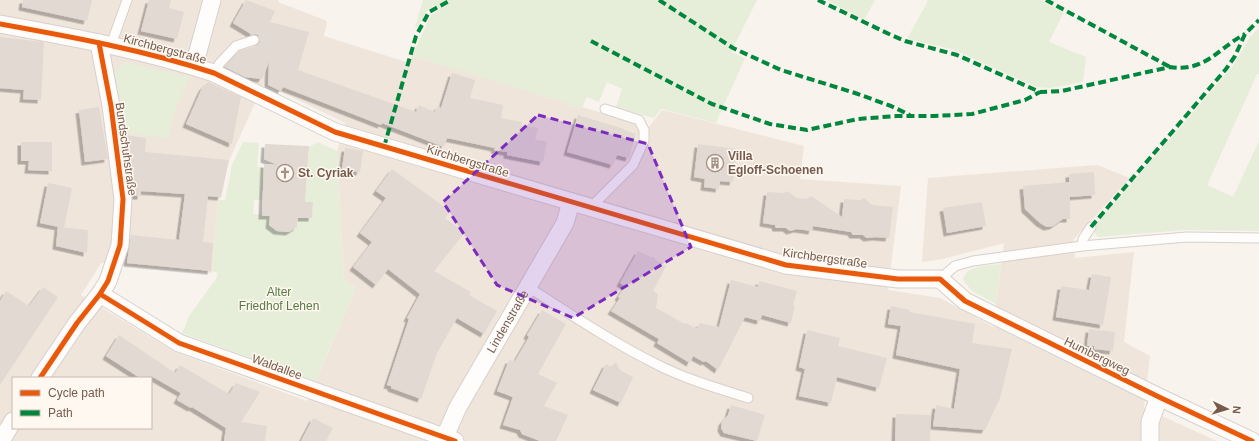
<svg xmlns="http://www.w3.org/2000/svg" width="1259" height="441" font-family="Arial,sans-serif">
	<style>
		.residential { fill: #f0e5db; fill-rule: evenodd }
		.green { fill: #e6eed9 }
		.building { fill: #e2d9d2; filter: url(#shadow) }
		.lines { fill: none; stroke-linecap: round; stroke-linejoin: round }
		.lane-casing { stroke: #d7d0cb; stroke-width: 11 }
		.street-casing { stroke: #d7d0cb; stroke-width: 19 }
		.lane { stroke: #fefdfc; stroke-width: 9 }
		.street { stroke: #fefdfc; stroke-width: 17 }
		.quiet { stroke: #00873e; stroke-width: 4; stroke-dasharray: 8 4; stroke-linecap: butt }
		.cycleway-casing { stroke: #fef8f0; stroke-width: 8 }
		.cycleway { stroke: #e8590c; stroke-width: 5 }
		.marked { fill: #7b2cbf; fill-opacity: 0.2; stroke: #7b2cbf; stroke-width: 3; stroke-dasharray: 8 5; stroke-linejoin: round }
		.labels { text-anchor: middle; stroke-width: 3; stroke-linejoin: round; paint-order: stroke }
		.street-label { font-size: 12px; fill: #765a4d; stroke: #fef8f0 }
		.poi-label { font-size: 12px; font-weight: bold; fill: #765a4d; stroke: #fef8f0; text-anchor: start }
		.park-label { font-size: 12px; fill: #587b45; stroke: #fef8f0 }
	</style>
	<defs>
		<filter id="shadow"><feDropShadow dx="-3.5" dy="3.5" stdDeviation="0" flood-color="#0004"/></filter>
	</defs>
	<rect width="100%" height="100%" fill="#f8f3ed"/>
	<path class="residential" d="M0 0H278V2L327 21 324 36 409 63 412 56 649 127 662 110 804 146 800 179 901 186 888 290 940 298 993 327 1004 243 943 259 922 262 928 178 1097 165 1130 178 1074 239 1075 258 1134 252 1124 342 1150 356 1144 408 1217 441H0ZM263 85 292 97 345 123 337 151 344 280 356 288 307 401 175 352 81 295 101 263 212 273 218 200 221 198 228 163ZM13 378H151V428H13Z"/>
	<g class="green">
		<polygon points="423,0 757,0 731,52 745,58 716,123 661,109 654,118 616,107 622,89 607,82 599,102 587,97 582,108 412,56 431,15 441,9 434,5 426,12 418,27 415,27"/>
		<polygon points="827,0 875,0 864,20"/>
		<polygon points="927,0 1041,0 1064,12 1049,42 1086,57 1083,82 1050,88 1036,87 952,49 907,39 928,1"/>
		<polygon points="1259,28 1259,74 1257,74 1207,185 1233,197 1259,141 1259,231 1185,230 1098,237 1094,232 1093,228 1233,66 1250,37"/>
		<polygon points="124,62 190,77 175,110 168,138 125,133 115,73"/>
		<path d="M243 142 259 143 257 167 264 168 262 200H254L253 214 270 216 269 225C280 233 285 234 297 227L298 218H312L313 202H305L309 147 318 142 337 151 344 280 356 288 315 382 182 333 189 316 216 279 218 273 212 271 218 200H225L232 165Z"/>
		<path d="M1001 264 996 304 972 291 963 280C967 264 988 266 1001 264Z"/>
	</g>
	<g class="building">
		<polygon points="23,0 92,0 87,21 22,7"/>
		<polygon points="149,0 171,0 169,8 184,12 177,39 141,31"/>
		<polygon points="246,0 275,11 270,22 309,32 298,70 416,112 419,105 435,112 438,106 441,108 452,73 475,80 470,98 503,105 501,118 522,122 522,125 538,128 535,140 547,141 543,162 507,155 507,152 494,150 495,148 447,138 444,147 382,123 381,125 358,116 283,87 281,91 268,85 269,62 262,79 245,77 225,67 239,51 256,46 260,42 258,35 255,34 250,35 251,34 233,23"/>
		<polygon points="0,37 44,42 41,100 23,99 24,90 0,88"/>
		<polygon points="208,82 241,97 232,144 186,124 202,88"/>
		<polygon points="99,107 108,159 85,162 79,110"/>
		<polygon points="578,115 624,129 624,130 636,134 629,158 617,155 613,165 567,152"/>
		<polygon points="125,135 146,138 145,152 229,160 221,197 208,196 203,242 213,243 211,271 127,263 131,235 179,240 185,194 141,191 141,196 135,196"/>
		<polygon points="21,142 52,142 52,171 28,170 29,161 21,161"/>
		<polygon points="265,144 309,146 305,202 313,202 312,218 298,218 297,227 289,232 277,231 269,225 270,216 262,216 264,164 278,165 264,159"/>
		<polygon points="698,144 737,149 733,182 720,181 719,189 704,187 705,179 694,177"/>
		<polygon points="345,148 363,151 360,172 342,169"/>
		<polygon points="392,169 450,211 445,218 465,232 434,271 471,292 469,295 497,311 484,334 457,318 437,353 421,399 391,388 391,386 387,385 409,319 407,318 420,294 388,269 376,285 353,267 372,242 360,233 386,198 376,191"/>
		<polygon points="1094,172 1095,195 1070,197 1070,194 1070,219 1063,219 1053,226 1047,227 1040,223 1025,209 1023,186 1069,182 1069,174"/>
		<polygon points="48,183 72,188 64,228 40,223"/>
		<polygon points="787,191 797,198 807,199 811,196 842,217 844,199 860,200 864,198 872,205 893,207 889,238 876,237 867,238 863,235 853,235 851,232 813,226 812,231 797,229 790,231 786,228 776,228 775,225 763,223 767,192 784,193"/>
		<polygon points="982,202 986,226 947,233 943,208"/>
		<polygon points="58,227 88,230 87,253 56,246"/>
		<polygon points="638,251 651,257 654,257 656,260 666,266 653,291 658,294 656,308 685,324 687,323 696,329 700,323 719,327 731,280 758,287 759,281 797,291 793,305 795,306 791,323 762,315 760,321 745,317 718,370 706,361 704,362 693,356 690,363 657,343 659,339 611,311 620,298 618,297 625,286 620,283"/>
		<polygon points="1092,274 1111,277 1103,325 1056,317 1061,286 1089,290"/>
		<polygon points="43,287 58,297 0,385 0,301 6,291 29,306"/>
		<polygon points="891,306 910,310 910,312 975,324 972,343 1012,349 1000,398 985,430 933,426 936,405 954,409 960,369 896,355 901,326 888,324"/>
		<polygon points="542,310 566,324 538,374 557,383 544,406 568,415 556,441 540,441 522,434 520,430 503,425 513,397 497,391 509,360 515,361 529,337 527,335"/>
		<polygon points="1089,329 1115,332 1113,351 1094,349 1094,346 1087,346"/>
		<polygon points="807,330 840,338 838,346 887,358 879,388 837,377 831,403 799,396 805,369 799,367"/>
		<polygon points="119,335 175,373 180,365 229,394 236,383 260,392 241,422 267,426 265,441 224,441 226,428 192,407 191,408 177,400 181,393 153,377 152,378 140,378 106,356"/>
		<polygon points="616,362 620,370 633,377 621,403 593,390 606,364 611,367"/>
		<polygon points="731,405 765,415 757,441 724,433 721,428 722,422 728,415"/>
		<polygon points="896,414 931,415 930,441 895,441"/>
		<polygon points="313,418 333,428 326,441 301,441"/>
	</g>
	<g class="lines">
		<g class="lane-casing">
			<g id="lane">
				<polyline points="111,45 127,0"/>
				<polyline points="214,73 220,63 236,46 254,40"/>
				<polyline points="594,209 597,201 633,165 644,141 644,130 639,120 605,109"/>
				<polyline points="1082,246 1083,239 1091,227"/>
				<polyline points="940,279 955,266 973,261 1082,246 1187,237 1259,238"/>
				<path d="M528 287C570 314 612 342 656 364 685 379 717 388 748 398"/>
			</g>
		</g>
		<g class="street-casing">
			<g id="street">
				<path d="M0 24C72 37 144 50 214 73L335 132 786 265 898 279H940L965 301 1159 397 1252 441"/>
				<polyline points="194,66 212,0"/>
				<polyline points="100,294 179,343 455,441"/>
				<polyline points="40,378 77,323 100,294 108,281 120,245 123,199 111,106 99,43"/>
				<polyline points="1,441 13,421"/>
				<path id="s1" d="M443 441 458 407 565 223 571 202"/>
				<polyline points="1150,441 1150,422 1159,397"/>
			</g>
		</g>
		<use href="#lane" class="lane"/>
		<use href="#street" class="street"/>
		<g class="quiet">
			<polyline points="659,0 733,48 781,70 855,93 891,106 910,115"/>
			<path d="M818 0 889 34 905 41 957 55 1040 92 1062 91 1170 67C1206 72 1217 49 1245 34"/>
			<polyline points="1046,0 1170,67"/>
			<polyline points="591,41 712,104 770,124 807,130 858,119 897,116 934,116 972,114 1025,100 1040,92"/>
			<polyline points="384,147 416,36 429,12 451,0"/>
			<polyline points="1091,227 1226,69 1235,56 1245,34 1259,20"/>
		</g>
		<g class="cycleway-casing">
			<g id="cycleway">
				<path d="M0 24C72 37 144 50 214 73L335 132 786 265 898 279H940L965 301 1159 397 1252 441"/>
				<polyline points="100,294 179,343 455,441"/>
				<polyline points="40,378 77,323 100,294 108,281 120,245 123,199 111,106 99,43"/>
			</g>
		</g>
		<use href="#cycleway" class="cycleway"/>
	</g>
	<path class="marked" d="M538 115 648 144 691 247 573 318 497 285 443 202Z"/>
	<defs>
		<g id="building-ring" transform="scale(0.9)"><circle r="9.5" fill="#fef8f0" stroke="#a49085" stroke-width="1.5"/><path d="M-4-6H4V6H1V3H-1V6H-4ZM-2.5-4.3h1.7v1.8h-1.7ZM.8-4.3h1.7v1.8H.8ZM-2.5-1h1.7V.8h-1.7ZM.8-1h1.7V.8H.8Z" fill="#a49085"/></g>
		<g id="church-ring" transform="scale(0.9)"><circle r="9.5" fill="#fef8f0" stroke="#a49085" stroke-width="1.5"/><path d="M-1.2-6h2.4v3.5h3.3v2.4h-3.3V6h-2.4V-.1h-3.3v-2.4h3.3Z" fill="#a49085"/></g>
	</defs>
	<g fill-rule="evenodd">
		<use href="#building-ring" x="715" y="163"/>
		<use href="#church-ring" x="285" y="173"/>
	</g>
	<g class="labels">
		<g class="street-label">
			<text transform="translate(165 49) rotate(15)" y="4">Kirchbergstraße</text>
			<text transform="translate(126 149) rotate(82)" y="4">Bundschuhstraße</text>
			<text transform="translate(468 161) rotate(17)" y="4">Kirchbergstraße</text>
			<text transform="translate(825 258) rotate(8)" y="4">Kirchbergstraße</text>
			<text dy="4" stroke="none"><textPath href="#s1" startOffset="136">Lindenstraße</textPath></text>
			<text transform="translate(1097 356) rotate(26)" y="4">Humbergweg</text>
			<text transform="translate(277 367) rotate(20)" y="4">Waldallee</text>
		</g>
		<g class="poi-label">
			<text x="728" y="160">Villa<tspan x="728" dy="14">Egloff-Schoenen</tspan></text>
			<text x="298" y="177">St. Cyriak</text>
		</g>
		<g class="park-label">
			<text x="279" y="296">Alter<tspan x="279" dy="14">Friedhof Lehen</tspan></text>
		</g>
	</g>
	<rect x="12" y="377" width="140" height="52" fill="#fef8f0" stroke="#c8b9af"/>
	<rect x="20" y="390" width="20" height="6" fill="#e8590c" stroke="#c8b9af"/>
	<text x="48" y="397" font-size="12" fill="#765a4d">Cycle path</text>
	<rect x="20" y="410" width="20" height="6" fill="#00873e" stroke="#c8b9af"/>
	<text x="48" y="417" font-size="12" fill="#765a4d">Path</text>
	<g transform="translate(1227 409) rotate(95)" stroke="#fef8f0" stroke-width="3" paint-order="stroke">
	<path d="M0-3L7 15L0 10L-7 15Z" fill="#765a4d"/>
	<text y="-6" font-size="11" font-weight="bold" text-anchor="middle" fill="#765a4d">N</text>
	</g>
</svg>
